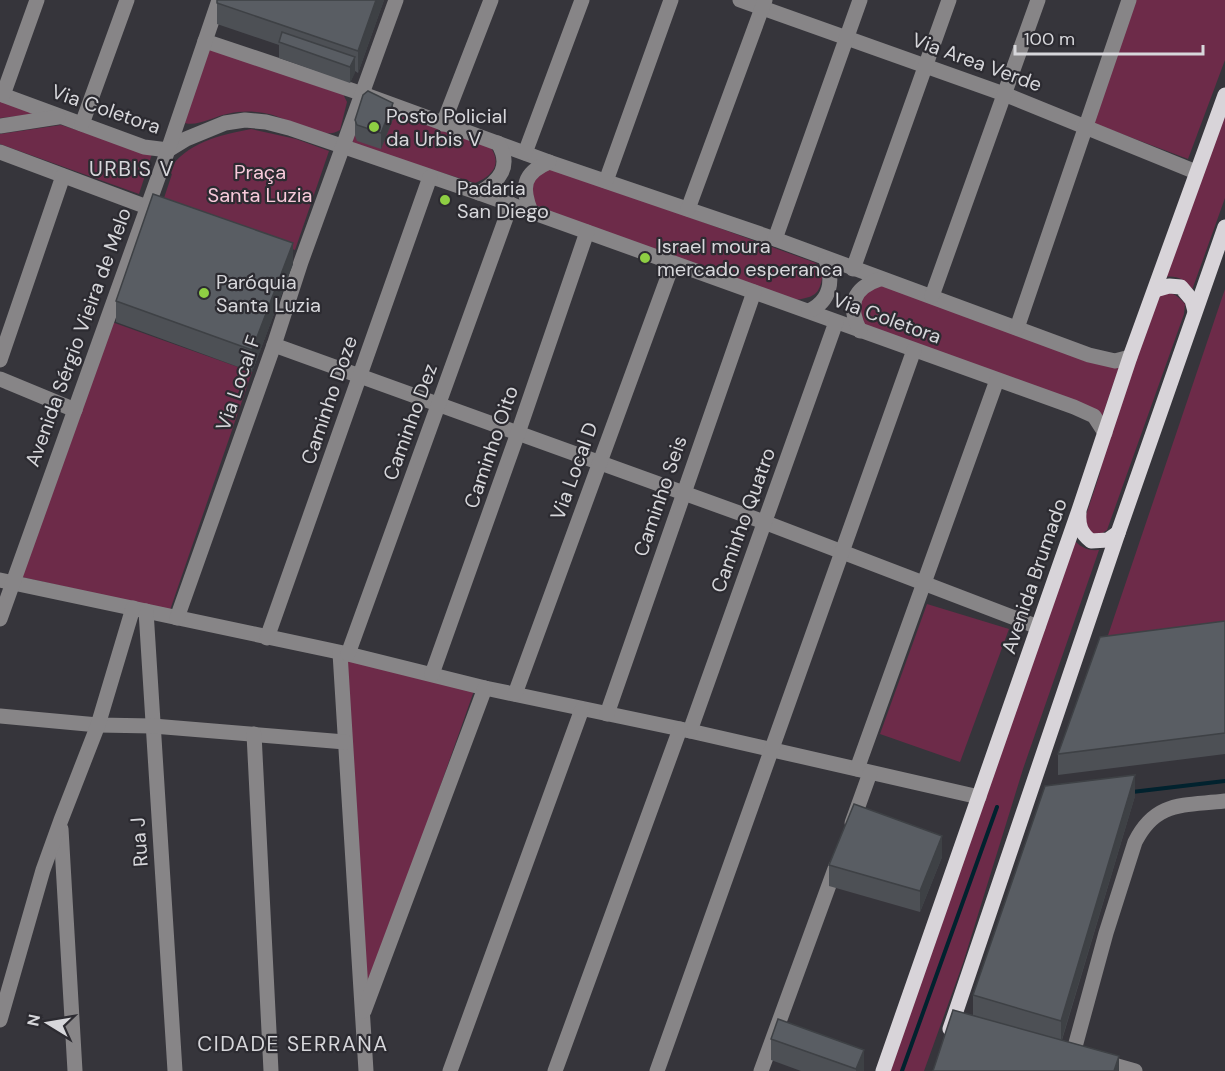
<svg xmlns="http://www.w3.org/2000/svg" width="1225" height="1071" font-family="'DM Sans',sans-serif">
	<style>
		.green { fill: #6d2b49 }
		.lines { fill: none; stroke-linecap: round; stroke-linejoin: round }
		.stream { stroke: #01222e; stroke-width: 4 }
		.minor { stroke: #878587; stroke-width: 15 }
		.major { stroke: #d8d4d9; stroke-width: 15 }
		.wall { fill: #4d5055 }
		.shaded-wall { fill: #3e4145 }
		.building { fill: #595d63; stroke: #3e4145; stroke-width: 1.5 }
		.poi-dot { fill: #8ece43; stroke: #2c2b31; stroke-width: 2 }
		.labels { text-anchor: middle; stroke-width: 4.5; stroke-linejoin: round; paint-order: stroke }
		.street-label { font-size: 20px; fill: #d7d7db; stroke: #2c2b31 }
		.poi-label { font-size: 20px; fill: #d7d7db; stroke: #2c2b31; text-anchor: start }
		.park-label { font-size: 20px; fill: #f8cadb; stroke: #2c2b31 }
		.neighbourhood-label { font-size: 21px; letter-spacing: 1.5px; fill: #d7d7db; stroke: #2c2b31 }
	</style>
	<rect width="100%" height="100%" fill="#36353b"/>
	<g class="green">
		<polygon points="1134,0 1225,0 1225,60 1188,159 1090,122"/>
		<path d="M209 49 343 94 347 102 340 130C320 143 287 116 264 113 251 111 240 111 227 114 212 117 196 128 181 122Z"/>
		<polygon points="0,101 37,114 0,118"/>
		<path d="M367 102 491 148C502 165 492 176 475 183L360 147 353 142 351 136Z"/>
		<path d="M1225 107V198L1192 290C1185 278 1176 275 1162 277Z"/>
		<polygon points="61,125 152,154 139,194 0,144 0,134"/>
		<path d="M251 129 296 139 329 151 295 250 162 204 172 174 168 171C186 143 219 135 251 129Z"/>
		<path d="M554 168 816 263 823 272C820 293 817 297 795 300L538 209 531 202 534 174Z"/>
		<polygon points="878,284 1121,361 1101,420 865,326 860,317 862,296"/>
		<polygon points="1225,289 1225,642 1100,659"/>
		<path d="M1162 292C1173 292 1178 296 1185 304L1184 314 1107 530 1101 534 1092 536 1086 532 1085 518 1100 473 1102 454 1150 307Z"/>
		<polygon points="109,321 252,372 170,610 17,576"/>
		<path d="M1072 538C1080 547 1087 551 1099 550L1023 769 963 963 924 1071H886Z"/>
		<polygon points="927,604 1009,629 960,762 880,734"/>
		<polygon points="344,657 475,688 365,999"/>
	</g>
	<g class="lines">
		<g class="stream">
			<polyline points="1132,792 1225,781"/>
			<polyline points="902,1071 997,807"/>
		</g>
		<g class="minor">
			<polyline points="740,0 1004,94 1196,172"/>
			<polyline points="205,41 363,94 549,162 775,239 1089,355 1115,361 1130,357"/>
			<polyline points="0,94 144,147 168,150 186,139 225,123 245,120 266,122 289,128 479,193 1074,407 1094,416 1105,433"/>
			<polyline points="3,95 37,0"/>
			<polyline points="82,124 127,0"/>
			<polyline points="443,124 491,0"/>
			<polyline points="0,126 58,117"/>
			<polyline points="0,152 155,210"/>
			<polyline points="525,153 582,0"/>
			<polyline points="606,181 671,0"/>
			<path d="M479 193C500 181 512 166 498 143"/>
			<polyline points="688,209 765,0"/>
			<path d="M531 212C521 187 523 173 549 162"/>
			<polyline points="775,239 860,0"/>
			<polyline points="853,269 949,0"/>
			<polyline points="932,296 1038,0"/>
			<path d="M809 311C830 301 834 282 826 260"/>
			<polyline points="1017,328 1129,0"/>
			<path d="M860 331C847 305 853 288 880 279"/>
			<polyline points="274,345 764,522 1038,627"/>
			<polyline points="0,360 63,176"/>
			<polyline points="0,379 75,410"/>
			<polyline points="0,580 348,654 485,688 690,731 979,797"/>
			<polyline points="146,611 175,1071"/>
			<polyline points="177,618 274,345 301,262 396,0"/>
			<polyline points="0,619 168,150 219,0"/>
			<polyline points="267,638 430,177"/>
			<polyline points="340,653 366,1071"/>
			<polyline points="348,654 511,204"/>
			<polyline points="432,674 518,433 587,232"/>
			<polyline points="515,694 673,263"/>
			<polyline points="607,714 754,292"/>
			<polyline points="0,716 98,725 153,726 345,742"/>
			<polyline points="690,731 836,322"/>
			<polyline points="254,734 271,1071"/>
			<polyline points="857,769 997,380"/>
			<polyline points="852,823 870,773"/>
			<polyline points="61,829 75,1071"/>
			<polyline points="364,1011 485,688"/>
			<polyline points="0,1020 43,870 61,820 98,725 133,608"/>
			<path d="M1073 1054 1106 933 1135 842C1156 800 1184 806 1225 801"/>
			<polyline points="1100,1061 1135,1071"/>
			<polyline points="450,1071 582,709"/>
			<polyline points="555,1071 680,729"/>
			<polyline points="657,1071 914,350"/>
			<polyline points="761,1071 836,866"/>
		</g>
		<g class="major">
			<polyline points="1155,290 1169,286 1181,287 1192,300 1195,311"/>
			<path d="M1079 513C1078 526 1081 533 1091 541L1108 540 1118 533"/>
			<polyline points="950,1029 1118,533 1225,227"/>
			<polyline points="883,1071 1079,510 1130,357 1225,95"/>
		</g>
	</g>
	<g class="wall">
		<polygon points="384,0 358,73 355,71 350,83 279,58 279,45 217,24 217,3"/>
		<polygon points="393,119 381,149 357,141 355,136 355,120"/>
		<polygon points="293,264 252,372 116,322 116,301"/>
		<polygon points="1225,621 1225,754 1058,775 1058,754"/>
		<polygon points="1135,796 1062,1040 1119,1071 973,1015 973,995"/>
		<polygon points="942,857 920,912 829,886 829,865"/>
		<polygon points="771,1039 864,1071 801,1071 771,1060"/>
	</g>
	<g class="shaded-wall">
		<polygon points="376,0 384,0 358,73 358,51"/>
		<polygon points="355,57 355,73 350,83 350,67"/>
		<polygon points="393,103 393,119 381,149 381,133"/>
		<polygon points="293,243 293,264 252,372 252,350"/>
		<polygon points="1135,775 1135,796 1061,1042 1061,1021"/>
		<polygon points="942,836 942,857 920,912 920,891"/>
		<polygon points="864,1050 864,1071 856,1071 856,1069"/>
		<polygon points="1119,1056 1119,1071 1114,1071"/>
	</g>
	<g class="building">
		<polygon points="217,0 376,0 358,51 217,3"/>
		<polygon points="282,32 355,57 350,67 279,42"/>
		<polygon points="368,91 393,103 381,133 357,125 355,120 363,95"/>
		<polygon points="153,194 293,243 252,350 116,301"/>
		<polygon points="1225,621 1225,733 1058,754 1100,637"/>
		<polygon points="1135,775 1061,1021 973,995 1045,786"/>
		<polygon points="854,804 942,836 920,891 829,865"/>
		<polygon points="953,1010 1119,1056 1114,1071 933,1071"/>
		<polygon points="778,1019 864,1050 856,1069 771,1039"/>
	</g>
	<g class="poi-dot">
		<circle cx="374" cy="127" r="6"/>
		<circle cx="445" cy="200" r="6"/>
		<circle cx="645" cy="258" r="6"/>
		<circle cx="204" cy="293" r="6"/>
	</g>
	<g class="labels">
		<g class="street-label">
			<text transform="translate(977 62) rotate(20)" y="7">Via Area Verde</text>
			<text transform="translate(106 109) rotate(19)" y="7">Via Coletora</text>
			<text transform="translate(887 318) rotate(20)" y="7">Via Coletora</text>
			<text transform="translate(78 337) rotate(-70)" y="7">Avenida Sérgio Vieira de Melo</text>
			<text transform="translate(238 383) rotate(-71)" y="7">Via Local F</text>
			<text transform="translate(329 400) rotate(-71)" y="7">Caminho Doze</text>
			<text transform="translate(410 422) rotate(-70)" y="7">Caminho Dez</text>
			<text transform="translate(491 447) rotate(-71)" y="7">Caminho Oito</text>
			<text transform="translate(574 471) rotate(-70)" y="7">Via Local D</text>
			<text transform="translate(660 496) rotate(-71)" y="7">Caminho Seis</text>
			<text transform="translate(743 520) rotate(-70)" y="7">Caminho Quatro</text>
			<text transform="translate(1034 576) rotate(-71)" y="7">Avenida Brumado</text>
			<text transform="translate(139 842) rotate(-94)" y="7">Rua J</text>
		</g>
		<g class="poi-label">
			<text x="386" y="123">Posto Policial<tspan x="386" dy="23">da Urbis V</tspan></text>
			<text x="457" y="195">Padaria<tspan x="457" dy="23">San Diego</tspan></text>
			<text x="657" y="253">Israel moura<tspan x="657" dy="23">mercado esperanca</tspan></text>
			<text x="216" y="289">Paróquia<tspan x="216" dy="23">Santa Luzia</tspan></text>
		</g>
		<g class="park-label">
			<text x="260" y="179">Praça<tspan x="260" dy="23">Santa Luzia</tspan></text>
		</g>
		<g class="neighbourhood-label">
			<text x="132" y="176">URBIS V</text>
			<text x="293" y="1051">CIDADE SERRANA</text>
		</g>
	</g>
	<g transform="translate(48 1023) rotate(281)" stroke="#2c2b31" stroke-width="4.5" paint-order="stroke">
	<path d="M0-4.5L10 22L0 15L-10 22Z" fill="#d7d7db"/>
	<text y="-9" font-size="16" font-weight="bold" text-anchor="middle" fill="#d7d7db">N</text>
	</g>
	<path d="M1015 45v9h188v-9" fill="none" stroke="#d7d7db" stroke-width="3"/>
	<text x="1024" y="45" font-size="18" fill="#d7d7db" stroke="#2c2b31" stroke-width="4.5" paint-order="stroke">100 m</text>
</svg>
